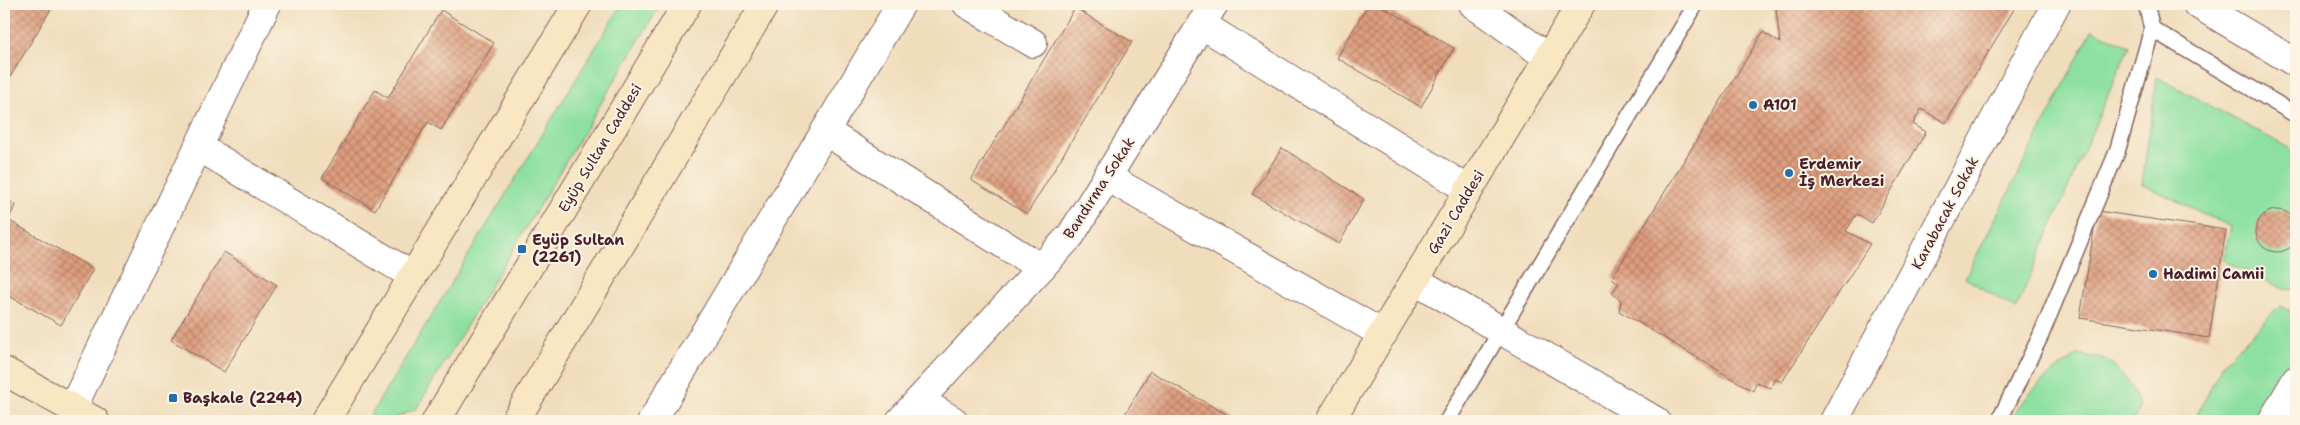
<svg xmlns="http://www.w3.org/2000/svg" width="2300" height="425" font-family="'Shantell Sans',sans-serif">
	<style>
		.green { fill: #8de0a1; stroke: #6c8066 }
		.building { fill: url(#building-cross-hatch) }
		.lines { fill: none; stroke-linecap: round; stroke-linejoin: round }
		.lane-casing { stroke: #84625e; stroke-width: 18 }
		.street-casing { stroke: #84625e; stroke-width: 30 }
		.secondary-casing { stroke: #84625e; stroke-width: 30 }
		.lane { stroke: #fff; stroke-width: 15 }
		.street { stroke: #fff; stroke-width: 28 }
		.secondary { stroke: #f9e7c3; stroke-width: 28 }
		.poi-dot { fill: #1f6fb2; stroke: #fcf5e5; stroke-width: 2 }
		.labels { text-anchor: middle; stroke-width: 4; stroke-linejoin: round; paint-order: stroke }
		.poi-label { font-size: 15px; font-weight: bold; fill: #4a1f2b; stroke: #fcf5e5; text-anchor: start }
		.street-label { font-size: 15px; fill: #4a1f2b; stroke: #fcf5e5 }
	</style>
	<defs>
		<pattern id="building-cross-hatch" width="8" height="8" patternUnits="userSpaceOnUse" patternTransform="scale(1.25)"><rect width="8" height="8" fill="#de9e7e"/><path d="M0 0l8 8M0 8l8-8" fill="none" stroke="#b68067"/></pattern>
	</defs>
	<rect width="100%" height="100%" fill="#fcf5e5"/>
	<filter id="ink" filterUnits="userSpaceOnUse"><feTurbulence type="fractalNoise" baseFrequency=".02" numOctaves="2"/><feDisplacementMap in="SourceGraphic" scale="10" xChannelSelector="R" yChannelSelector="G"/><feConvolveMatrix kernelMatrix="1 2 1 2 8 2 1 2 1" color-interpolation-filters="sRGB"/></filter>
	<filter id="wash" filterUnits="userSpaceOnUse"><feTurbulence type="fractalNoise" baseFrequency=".0096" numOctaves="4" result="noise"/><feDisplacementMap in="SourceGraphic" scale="20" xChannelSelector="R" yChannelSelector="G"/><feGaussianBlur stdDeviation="1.12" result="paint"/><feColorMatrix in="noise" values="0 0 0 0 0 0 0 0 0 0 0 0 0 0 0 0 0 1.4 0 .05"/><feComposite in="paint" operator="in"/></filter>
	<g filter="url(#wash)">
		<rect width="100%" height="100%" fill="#f0ddbc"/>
		<g class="green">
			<polygon points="622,4 661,4 417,408 389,421 367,421"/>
			<polygon points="2092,30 2129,46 2016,309 1965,278"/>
			<polygon points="2157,77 2296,152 2296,290 2283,289 2223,260 2231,227 2142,184"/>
			<polygon points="2280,306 2296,313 2296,353 2256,421 2194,421 2223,363"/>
			<path d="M2079 354 2110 361 2131 385 2140 408 2133 421H2010C2026 392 2052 372 2079 354Z"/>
		</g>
		<g id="blocks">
			<g class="building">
				<polygon points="4,4 54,4 4,87"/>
				<polygon points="1368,4 1378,4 1454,48 1421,107 1337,58"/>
				<polygon points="1779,4 2017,4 1946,123 1921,109 1913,124 1926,132 1872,223 1857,214 1846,231 1870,244 1782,382 1775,379 1770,388 1756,382 1753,391 1619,311 1621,301 1612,293 1619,283 1612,278 1763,32 1780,43 1776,10"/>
				<polygon points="1075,8 1132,42 1027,214 971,180"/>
				<polygon points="441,10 494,43 441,130 428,122 375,210 322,178 375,90 388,98"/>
				<polygon points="1282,148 1364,199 1339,244 1252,194"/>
				<polygon points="4,198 16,205 8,220 93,269 61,325 4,293"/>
				<circle cx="2277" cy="231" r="21"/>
				<polygon points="2097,211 2226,230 2209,338 2080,318"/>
				<polygon points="224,252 277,285 224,372 171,340"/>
				<polygon points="1150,371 1238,421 1121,421"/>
				<polygon points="1545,416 1554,421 1541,421"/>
			</g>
		</g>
	</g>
	<g filter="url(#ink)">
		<use href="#blocks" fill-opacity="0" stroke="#84625e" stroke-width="1"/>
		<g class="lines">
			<g class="lane-casing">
				<g id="lane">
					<polyline points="2146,4 2152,29 2296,115"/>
					<polyline points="1447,421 1696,4"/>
					<polyline points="1999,421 2040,337 2117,152 2152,29"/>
				</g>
			</g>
			<g class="street-casing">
				<g id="street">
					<polyline points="967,4 1033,43"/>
					<polyline points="1473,4 1549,58"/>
					<polyline points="2197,4 2296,63"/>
					<polyline points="1201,24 1469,190"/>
					<polyline points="825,131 1041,268"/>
					<polyline points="199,147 413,276"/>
					<polyline points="1107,177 1383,334"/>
					<polyline points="1415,280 1656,421"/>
					<polyline points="919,400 954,421"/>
					<polyline points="72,409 267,4"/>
					<polyline points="652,421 901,4"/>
					<polyline points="900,421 1071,235 1214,4"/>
					<polyline points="1834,421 2056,4"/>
					<polyline points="2272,421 2296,380"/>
				</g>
			</g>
			<g class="secondary-casing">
				<g id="secondary">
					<polyline points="4,371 95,421"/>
					<polyline points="325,421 578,4"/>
					<polyline points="436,421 687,4"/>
					<polyline points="515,421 765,4"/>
					<polyline points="1330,421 1581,4"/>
				</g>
			</g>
			<use href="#lane" class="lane"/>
			<use href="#street" class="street"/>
			<use href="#secondary" class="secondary"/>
		</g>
	</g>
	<g class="poi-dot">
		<circle cx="1753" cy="105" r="5"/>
		<circle cx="1789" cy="173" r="5"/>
		<rect x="517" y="244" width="10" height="10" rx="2.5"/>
		<circle cx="2153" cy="274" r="5"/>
		<rect x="168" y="393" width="10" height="10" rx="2.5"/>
	</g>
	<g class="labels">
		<g class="poi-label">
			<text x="1763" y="110">A101</text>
			<text x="1799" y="169">Erdemir<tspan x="1799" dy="17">İş Merkezi</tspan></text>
			<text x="532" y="245">Eyüp Sultan<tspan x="532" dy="17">(2261)</tspan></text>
			<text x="2163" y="279">Hadimi Camii</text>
			<text x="183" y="403">Başkale (2244)</text>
		</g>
		<g class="street-label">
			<text transform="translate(600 148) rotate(-59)" y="5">Eyüp Sultan Caddesi</text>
			<text transform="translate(1099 188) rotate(-57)" y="5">Bandırma Sokak</text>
			<text transform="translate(1456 212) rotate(-59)" y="5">Gazi Caddesi</text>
			<text transform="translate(1945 213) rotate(-62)" y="5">Karabacak Sokak</text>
		</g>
	</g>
	<rect width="2300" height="425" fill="none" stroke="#fcf5e5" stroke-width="20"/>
</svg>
